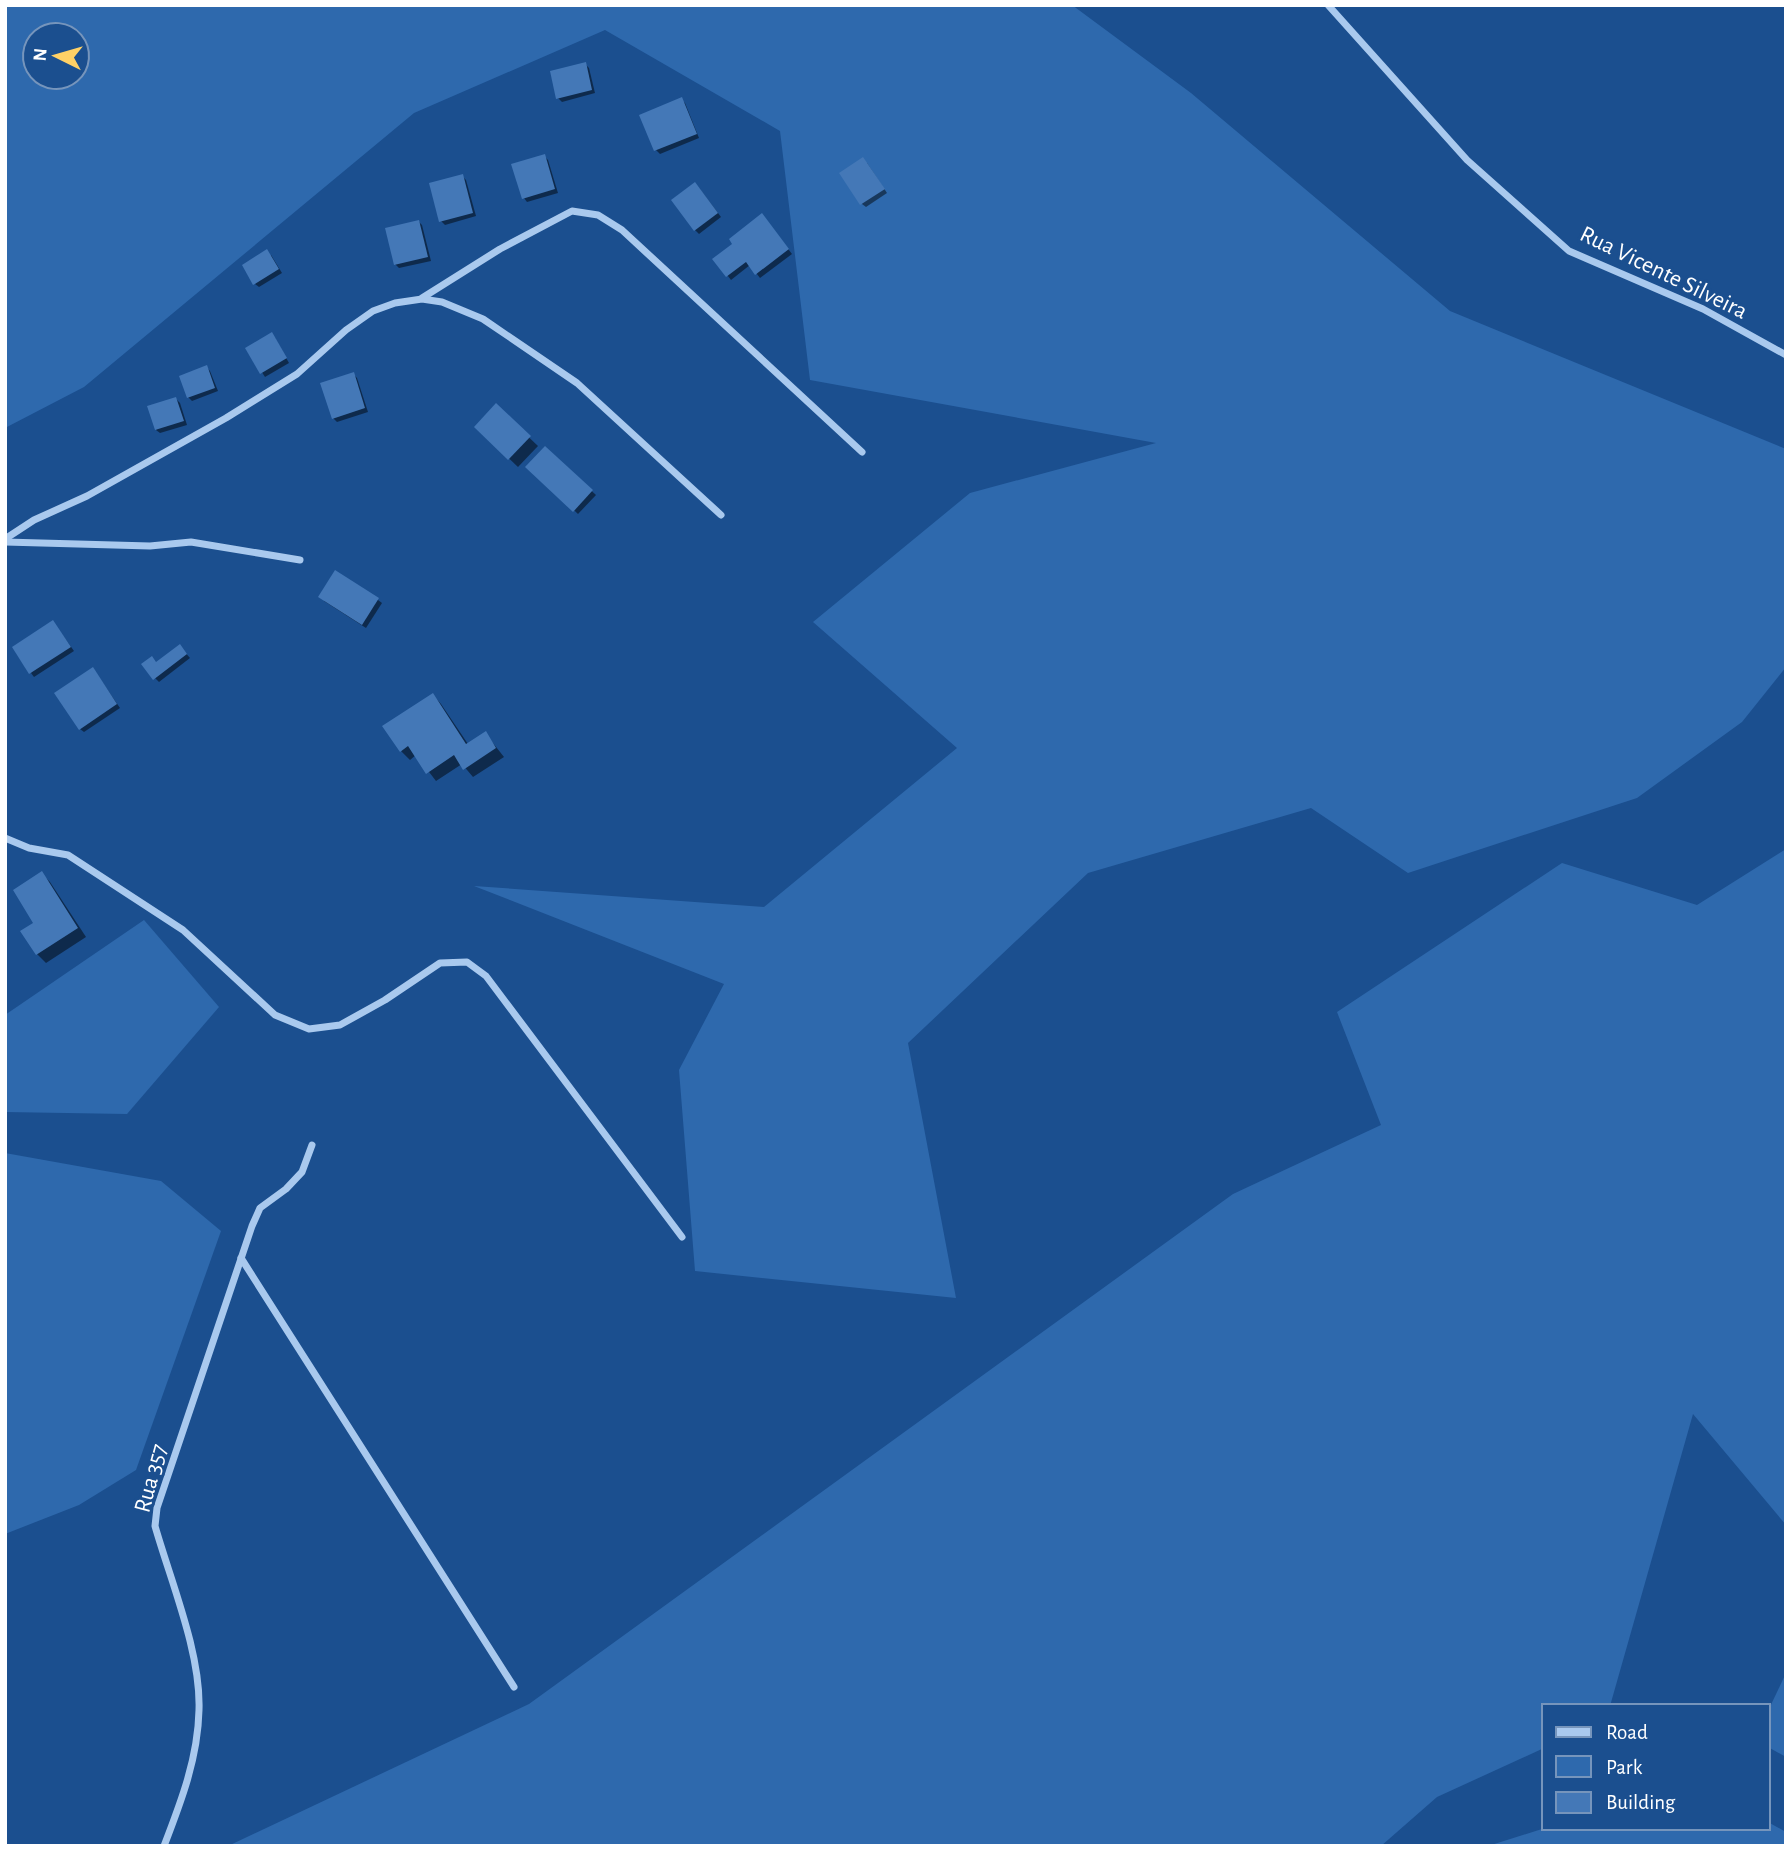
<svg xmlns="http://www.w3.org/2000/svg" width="1791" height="1851" font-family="'Alegreya Sans',sans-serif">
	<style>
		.green { fill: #2e69ad; fill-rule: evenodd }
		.shadow { fill: #0007 }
		.building { fill: #4478b7 }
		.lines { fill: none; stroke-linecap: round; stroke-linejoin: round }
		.street { stroke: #a9c9ee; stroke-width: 7 }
		.labels { text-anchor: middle; stroke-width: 6; stroke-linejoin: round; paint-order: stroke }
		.street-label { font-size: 24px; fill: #fff; stroke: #1b4f8f }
	</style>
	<rect width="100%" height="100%" fill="#1b4f8f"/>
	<g class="green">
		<path d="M5 5H1072L1191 93 1450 311 1786 449V667L1742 722 1637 798 1408 873 1311 808 1088 873 908 1043 956 1298 695 1271 679 1070 724 984 474 886 764 907 957 748 813 622 970 493 1156 443 810 380 780 131 605 30 414 113 84 387 5 428ZM35 35H77V77H35Z"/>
		<polygon points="1786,849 1786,1525 1693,1414 1610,1706 1544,1706 1544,1748 1437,1797 1381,1846 228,1846 529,1704 1233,1194 1381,1125 1337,1012 1562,863 1697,905"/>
		<polygon points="144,920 219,1007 127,1114 5,1112 5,1015"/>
		<polygon points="5,1153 161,1181 221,1231 136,1470 79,1505 5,1534"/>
		<polygon points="1786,1673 1786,1757 1768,1747 1768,1711"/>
		<polygon points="1768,1822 1786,1832 1786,1846 1488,1846 1545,1828 1768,1828"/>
	</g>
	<g class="shadow">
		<polygon points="585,64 589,68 595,93 562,102 558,98"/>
		<polygon points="681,100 685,103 699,138 660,154 656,150"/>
		<polygon points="544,156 548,160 558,193 527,202 524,198"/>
		<polygon points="867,163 887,193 866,207 862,204"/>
		<polygon points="462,176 466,180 476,216 445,225 441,221"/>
		<polygon points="699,188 721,217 699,234 695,230"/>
		<polygon points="766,220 792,254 760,278 750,265 731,280 715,259"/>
		<polygon points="418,221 422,225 431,261 399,268 395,264"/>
		<polygon points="271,255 282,273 259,287 255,284"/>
		<polygon points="275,338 289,363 265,377 247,349"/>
		<polygon points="206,367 210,371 218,391 192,401 188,397"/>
		<polygon points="353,374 357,378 368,412 337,422 333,418"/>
		<polygon points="176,399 180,403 187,425 160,433 156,430"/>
		<polygon points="496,406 538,446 518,467 476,427"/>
		<polygon points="545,448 596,495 578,514 528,466"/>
		<polygon points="378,600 382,603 366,628 324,601"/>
		<polygon points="53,622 74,651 34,677 31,673"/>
		<polygon points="183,650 190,658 159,682 155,678 157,663"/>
		<polygon points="96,673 120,708 84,732 80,729"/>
		<polygon points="433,695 441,704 468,744 485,733 504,757 473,777 462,764 436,781 416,755 410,760 401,751"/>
		<polygon points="42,874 50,882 86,937 46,963 37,954"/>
	</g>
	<g class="building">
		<polygon points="586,62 592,90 556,99 550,71"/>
		<polygon points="682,97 697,134 654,151 639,115"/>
		<polygon points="545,154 555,189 522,199 511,164"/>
		<polygon points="863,157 885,189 860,205 839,173"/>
		<polygon points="463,174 473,213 439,222 429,183"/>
		<polygon points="695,182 718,213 694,231 671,200"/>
		<polygon points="762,213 789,249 755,275 746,262 726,277 712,259 732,244 729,239"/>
		<polygon points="419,220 428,257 394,265 385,228"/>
		<polygon points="267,249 279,269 253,285 242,265"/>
		<polygon points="272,332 287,358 260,374 245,348"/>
		<polygon points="207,365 215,388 187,398 179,376"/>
		<polygon points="354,372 365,408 332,419 320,383"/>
		<polygon points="176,397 184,421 155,430 147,406"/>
		<polygon points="496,403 531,436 508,460 474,427"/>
		<polygon points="545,446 593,490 573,512 525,467"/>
		<polygon points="335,570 379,598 362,625 318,597"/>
		<polygon points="53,620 71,647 29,674 12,647"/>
		<polygon points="180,644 187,654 153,680 141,664 152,656 156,662"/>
		<polygon points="93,667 117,704 79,730 54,693"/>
		<polygon points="433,693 466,744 486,731 496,748 463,770 454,755 426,774 408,746 400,752 382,726"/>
		<polygon points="42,871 78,928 36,955 20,931 33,923 13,890"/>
	</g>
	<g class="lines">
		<g class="street">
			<polyline points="1328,5 1467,160 1569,251 1703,309 1786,355"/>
			<polyline points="422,298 500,249 572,211 598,215 622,230 862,452"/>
			<polyline points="5,539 34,520 87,496 226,418 297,374 346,330 373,311 395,303 422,299 442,302 483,319 577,383 721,515"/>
			<polyline points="5,542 150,546 191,542 300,560"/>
			<polyline points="5,838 29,848 68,855 183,930 275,1015 309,1029 340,1025 385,1000 440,963 467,962 486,976 682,1237"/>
			<polyline points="241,1258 514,1687"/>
			<path d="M164 1846C181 1802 198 1758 199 1710 201 1653 171 1582 155 1526L157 1508 252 1226 260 1208 286 1189 302 1172 312 1145"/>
		</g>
	</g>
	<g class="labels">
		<g class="street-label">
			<text transform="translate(1664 272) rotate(26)" y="8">Rua Vicente Silveira</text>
			<text transform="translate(150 1478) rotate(-75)" y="8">Rua 357</text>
		</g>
	</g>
	<rect width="1791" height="1851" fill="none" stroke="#ffffff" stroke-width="14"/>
	<rect x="1542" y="1704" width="228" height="126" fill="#1b4f8f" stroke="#7695bc" stroke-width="2"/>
	<rect x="1556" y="1727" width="35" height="10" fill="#a9c9ee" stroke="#7695bc" stroke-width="2"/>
	<text x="1606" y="1739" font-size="21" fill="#ffffff">Road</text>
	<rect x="1556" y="1756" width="35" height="21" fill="#2e69ad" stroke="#7695bc" stroke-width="2"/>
	<text x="1606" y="1774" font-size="21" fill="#ffffff">Park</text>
	<rect x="1556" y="1792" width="35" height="21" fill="#4478b7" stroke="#7695bc" stroke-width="2"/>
	<text x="1606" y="1809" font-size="21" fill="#ffffff">Building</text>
	<g transform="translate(56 56) rotate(275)"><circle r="33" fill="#1b4f8f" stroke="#7695bc" stroke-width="2"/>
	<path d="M0-5L12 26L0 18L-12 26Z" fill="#ffd166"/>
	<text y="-10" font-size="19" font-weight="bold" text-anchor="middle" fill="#ffffff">N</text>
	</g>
</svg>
